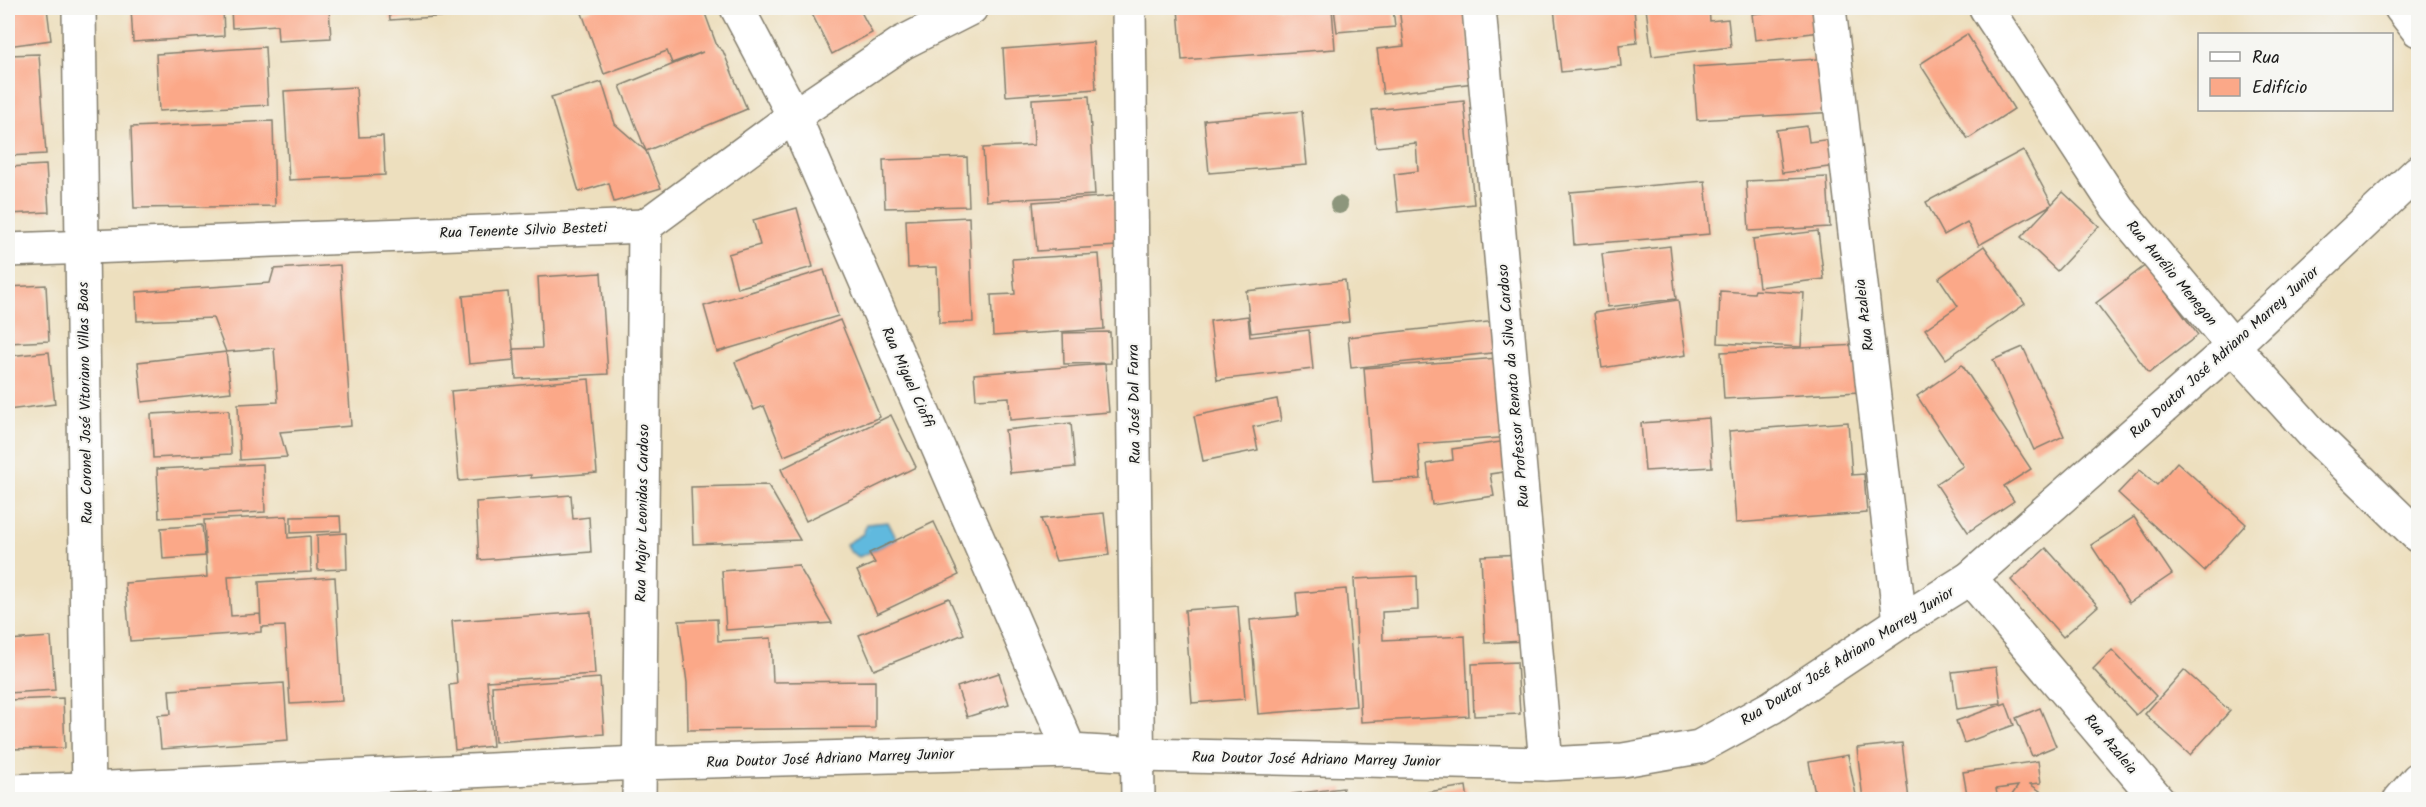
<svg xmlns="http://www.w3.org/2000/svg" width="2426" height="807" font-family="Kalam,sans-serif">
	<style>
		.water { fill: #61b9de; stroke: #3e6a7d; stroke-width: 1.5 }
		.building { fill: #fba888 }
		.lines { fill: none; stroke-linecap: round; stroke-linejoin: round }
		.minor-casing { stroke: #847e6d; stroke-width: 36 }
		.tertiary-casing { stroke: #847e6d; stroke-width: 36 }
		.minor { stroke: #fff; stroke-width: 33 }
		.tertiary { stroke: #fff; stroke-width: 33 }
		.tree { fill: #8d967b }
		.labels { text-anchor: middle; stroke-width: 4.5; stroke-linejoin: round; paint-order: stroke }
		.street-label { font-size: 15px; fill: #1c1c1c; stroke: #f6f6f2 }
	</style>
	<rect width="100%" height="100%" fill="#f6f6f2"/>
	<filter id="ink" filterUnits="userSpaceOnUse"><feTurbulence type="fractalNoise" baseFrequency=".0167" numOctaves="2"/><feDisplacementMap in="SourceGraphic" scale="12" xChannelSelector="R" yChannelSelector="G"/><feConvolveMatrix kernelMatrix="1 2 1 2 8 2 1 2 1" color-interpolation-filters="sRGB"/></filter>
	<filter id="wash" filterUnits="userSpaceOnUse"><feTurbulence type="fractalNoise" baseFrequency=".008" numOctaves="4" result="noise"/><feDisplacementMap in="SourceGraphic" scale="24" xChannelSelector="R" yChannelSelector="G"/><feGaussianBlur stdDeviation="1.35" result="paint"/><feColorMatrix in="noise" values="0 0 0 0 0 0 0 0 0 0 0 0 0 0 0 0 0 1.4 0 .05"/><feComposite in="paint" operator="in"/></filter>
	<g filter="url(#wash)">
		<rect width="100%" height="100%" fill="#eddfbe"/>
		<polygon class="water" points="888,522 897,540 859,557 849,551 846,544 863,534 867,524"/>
		<g id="blocks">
			<g class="building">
				<polygon points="8,8 47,8 51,40 8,46"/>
				<polygon points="131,8 223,8 224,36 133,42"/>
				<polygon points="231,8 329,8 331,38 278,41 277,25 232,28"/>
				<polygon points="389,8 465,8 465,15 390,20"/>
				<polygon points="596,8 703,8 717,46 723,51 747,109 646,151 620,86 703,52 672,63 667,51 604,74 582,13"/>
				<polygon points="809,8 859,8 872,33 832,54"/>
				<polygon points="1178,8 1332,8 1335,49 1182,60"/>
				<polygon points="1334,8 1393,8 1395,27 1337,32"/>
				<polygon points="1399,8 1465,8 1474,83 1383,94 1377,49 1404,46"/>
				<polygon points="1554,8 1634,8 1637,43 1619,45 1621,66 1561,72"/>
				<polygon points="1646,8 1709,8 1710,21 1728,19 1731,47 1652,56"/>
				<polygon points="1802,8 1827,8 1829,31 1755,40 1752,14"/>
				<polygon points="1967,34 2014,109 1968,139 1920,64"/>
				<polygon points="1093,42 1096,89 1006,96 1003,49"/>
				<polygon points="265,47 268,105 159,111 156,54"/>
				<polygon points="39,54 46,154 8,156 8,55"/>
				<polygon points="1833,58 1837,112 1697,120 1693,67"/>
				<polygon points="602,82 615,124 646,151 661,188 614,202 609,183 579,192 551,97"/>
				<polygon points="356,87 359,137 383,136 385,175 289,180 284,91"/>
				<polygon points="1089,96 1095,195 986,201 983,148 1034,145 1032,99"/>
				<polygon points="1464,101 1474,204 1398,212 1394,174 1418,171 1416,143 1376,147 1372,110"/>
				<polygon points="1302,111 1307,165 1209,173 1204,120"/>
				<polygon points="273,121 275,206 134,208 131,127"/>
				<polygon points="1807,126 1809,142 1839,138 1844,165 1782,173 1776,130"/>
				<polygon points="2023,150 2052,204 2063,192 2099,226 2057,271 2021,237 2051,205 1979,245 1967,222 1944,235 1926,202"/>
				<polygon points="967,157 969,206 885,208 883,160"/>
				<polygon points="46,165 49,212 8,214 8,167"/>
				<polygon points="1827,177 1830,227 1749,231 1746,181"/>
				<polygon points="1705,181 1710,234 1574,245 1570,192"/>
				<polygon points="1114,196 1117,246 1037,251 1033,202"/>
				<polygon points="797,208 813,267 737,288 728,254 760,245 753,220"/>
				<polygon points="969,217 973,322 939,323 937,267 908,268 906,220"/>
				<polygon points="1818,231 1824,279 1759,287 1753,239"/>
				<polygon points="1670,246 1676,299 1608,307 1602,254"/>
				<polygon points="1984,246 2025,304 1946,359 1925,329 1958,306 1939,278"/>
				<polygon points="1099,254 1104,329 993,336 991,295 1015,294 1012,259"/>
				<polygon points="340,265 351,426 280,432 287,457 240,460 238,404 278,402 274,348 226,352 231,392 142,402 138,362 226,352 213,318 137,321 136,292 270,283 274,269"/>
				<polygon points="2146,265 2198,335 2149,373 2096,303"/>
				<polygon points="824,270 838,316 717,352 704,306"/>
				<polygon points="601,273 608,374 516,379 514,349 542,348 538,277"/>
				<polygon points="1345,280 1349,322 1251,333 1246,291"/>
				<polygon points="46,285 49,341 8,343 8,287"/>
				<polygon points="1755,290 1804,293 1801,347 1718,343 1720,291 1754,293"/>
				<polygon points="508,292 514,360 469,364 463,296"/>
				<polygon points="1678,300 1686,355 1602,368 1594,313"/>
				<polygon points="1248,316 1250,337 1309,330 1313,369 1217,380 1210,321"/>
				<polygon points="840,320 880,417 784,456 764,406 754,410 735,362"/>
				<polygon points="1497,321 1501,352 1351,368 1348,337"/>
				<polygon points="1110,332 1111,363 1064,364 1063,333"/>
				<polygon points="1858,345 1860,392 1724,399 1721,352"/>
				<polygon points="2023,347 2064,436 2034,450 1993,360"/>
				<polygon points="49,352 55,404 8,410 8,356"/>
				<polygon points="1499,358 1512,437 1418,444 1421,479 1373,482 1364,368"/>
				<polygon points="1105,364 1109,412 1010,420 1009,397 976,399 974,374"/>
				<polygon points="1962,365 2031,469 2004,486 2014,501 1968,532 1936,484 1963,466 1917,396"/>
				<polygon points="589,379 597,473 531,478 531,475 459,481 451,391"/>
				<polygon points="1277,399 1281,421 1253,427 1258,450 1203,461 1194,416"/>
				<polygon points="229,410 231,454 153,458 151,414"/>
				<polygon points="891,415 916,467 806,521 781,469"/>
				<polygon points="1709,418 1712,467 1645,471 1641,423"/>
				<polygon points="1848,422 1852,475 1864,474 1867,513 1736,523 1729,431"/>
				<polygon points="1071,423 1075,467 1010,473 1005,430"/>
				<polygon points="1514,440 1517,470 1490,474 1494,496 1432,505 1427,464 1453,460 1452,449"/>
				<polygon points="2177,462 2246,524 2204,571 2118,493 2140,470 2157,485"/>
				<polygon points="263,464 265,512 159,518 157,469"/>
				<polygon points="768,485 800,540 693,544 691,487"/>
				<polygon points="571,495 573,519 589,517 591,552 479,560 476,502"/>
				<polygon points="1104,513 1109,555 1056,561 1041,519"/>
				<polygon points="287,516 288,538 310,536 311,572 228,576 231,616 260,614 261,624 259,582 335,577 342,701 290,704 285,626 261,627 261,632 130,641 125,583 207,577 204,520"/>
				<polygon points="340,516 341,531 291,533 291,517"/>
				<polygon points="2134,517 2172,574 2129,603 2091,545"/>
				<polygon points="934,522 959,575 877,614 857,571 875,563 869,553"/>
				<polygon points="202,525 205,556 163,559 161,528"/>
				<polygon points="346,533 347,569 318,570 317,535"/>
				<polygon points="2046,548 2098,606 2063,637 2011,580"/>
				<polygon points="1522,554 1525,641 1485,643 1481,556"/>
				<polygon points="798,565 832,623 726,630 722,571"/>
				<polygon points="1417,576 1418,610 1382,612 1383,640 1465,636 1469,716 1361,722 1354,579"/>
				<polygon points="1346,589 1356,706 1258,714 1250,620 1298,616 1296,593"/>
				<polygon points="949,598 964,634 874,670 859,635"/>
				<polygon points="1238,606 1245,699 1192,703 1185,610"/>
				<polygon points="591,612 595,674 487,681 493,746 455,750 449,685 457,684 452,621"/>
				<polygon points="717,619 718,641 771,638 773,682 875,681 875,728 688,730 687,683 679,621"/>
				<polygon points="51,637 55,690 8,693 8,640"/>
				<polygon points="2112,650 2156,696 2136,715 2093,669"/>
				<polygon points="1517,662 1520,714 1474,716 1472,664"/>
				<polygon points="1996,667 2001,703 1957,709 1952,672"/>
				<polygon points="2184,670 2230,711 2190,755 2145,714"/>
				<polygon points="999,673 1009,704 967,717 957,687"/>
				<polygon points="600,678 604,734 495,742 492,686"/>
				<polygon points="284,683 288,740 161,749 158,715 171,714 169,690"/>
				<polygon points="63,698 65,748 8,749 8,700"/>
				<polygon points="2006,703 2014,725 1964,743 1956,721"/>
				<polygon points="2040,708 2056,746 2032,756 2016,718"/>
				<polygon points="1902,743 1909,800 1863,800 1857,748"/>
				<polygon points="1848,755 1857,800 1816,800 1809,762"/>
				<polygon points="2038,761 2041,783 2030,784 2053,800 2012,800 2010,798 2018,786 1996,789 1998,800 1968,800 1963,772"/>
				<polygon points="1466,786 1468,800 1429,800 1428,792"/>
				<polygon points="1343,788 1344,800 1292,800 1292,794"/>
				<polygon points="1408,795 1408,800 1362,800 1362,798"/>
			</g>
		</g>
	</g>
	<g filter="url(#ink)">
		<use href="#blocks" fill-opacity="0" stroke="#847e6d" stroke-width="1.5"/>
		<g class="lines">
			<g class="minor-casing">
				<g id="minor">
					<polyline points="79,8 89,800"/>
					<polyline points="971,8 902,43 794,116 1070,751"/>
					<polyline points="1479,8 1546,764"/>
					<polyline points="1829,8 1900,622"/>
					<polyline points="1986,8 2117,207 2233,346 2311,432 2418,536"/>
					<polyline points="2401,8 2418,30"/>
					<polyline points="8,250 645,226"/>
					<polyline points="1970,578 2158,800"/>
					<polyline points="8,791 89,789 639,763 1070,751 1139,755 1546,764 1623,760 1699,747 1772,707 1900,622 1970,578 2233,346 2418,172"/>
					<polyline points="2400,800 2418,779"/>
				</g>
			</g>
			<g class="tertiary-casing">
				<g id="tertiary">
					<polyline points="1129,8 1138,800"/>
					<polyline points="639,800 645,226 794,116 737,8"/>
				</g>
			</g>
			<use href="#minor" class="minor"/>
			<use href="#tertiary" class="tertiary"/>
		</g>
		<circle class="tree" cx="1339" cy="205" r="9"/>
	</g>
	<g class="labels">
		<g class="street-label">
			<text transform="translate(523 230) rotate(-2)" y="5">Rua Tenente Silvio Besteti</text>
			<text transform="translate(2172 273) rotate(50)" y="5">Rua Aurélio Menegon</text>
			<text transform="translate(1864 315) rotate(-97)" y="5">Rua Azaleia</text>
			<text transform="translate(2224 352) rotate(-42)" y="5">Rua Doutor José Adriano Marrey Junior</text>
			<text transform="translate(908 377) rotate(66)" y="5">Rua Miguel Cioffi</text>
			<text transform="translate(1513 386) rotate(-95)" y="5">Rua Professor Renato da Silva Cardoso</text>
			<text transform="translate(85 403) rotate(-91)" y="5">Rua Coronel José Vitoriano Villas Boas</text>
			<text transform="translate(1134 404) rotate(-91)" y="5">Rua José Dal Farra</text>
			<text transform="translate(642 513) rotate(-89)" y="5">Rua Major Leonidas Cardoso</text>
			<text transform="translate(1847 656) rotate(-32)" y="5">Rua Doutor José Adriano Marrey Junior</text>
			<text transform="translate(2111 744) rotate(50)" y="5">Rua Azaleia</text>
			<text transform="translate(830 758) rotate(-2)" y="5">Rua Doutor José Adriano Marrey Junior</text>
			<text transform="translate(1316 759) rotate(1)" y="5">Rua Doutor José Adriano Marrey Junior</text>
		</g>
	</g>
	<rect width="2426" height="807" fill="none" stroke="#f6f6f2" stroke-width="30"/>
	<rect x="2198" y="33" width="195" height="78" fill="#f6f6f2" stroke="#9f9f9c" stroke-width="1.5"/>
	<rect x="2210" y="52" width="30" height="9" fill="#ffffff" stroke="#9f9f9c" stroke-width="1.5"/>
	<text x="2252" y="63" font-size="18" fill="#1c1c1c">Rua</text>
	<rect x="2210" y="78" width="30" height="18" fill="#fba888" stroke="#9f9f9c" stroke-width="1.5"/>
	<text x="2252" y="93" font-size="18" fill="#1c1c1c">Edifício</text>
</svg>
